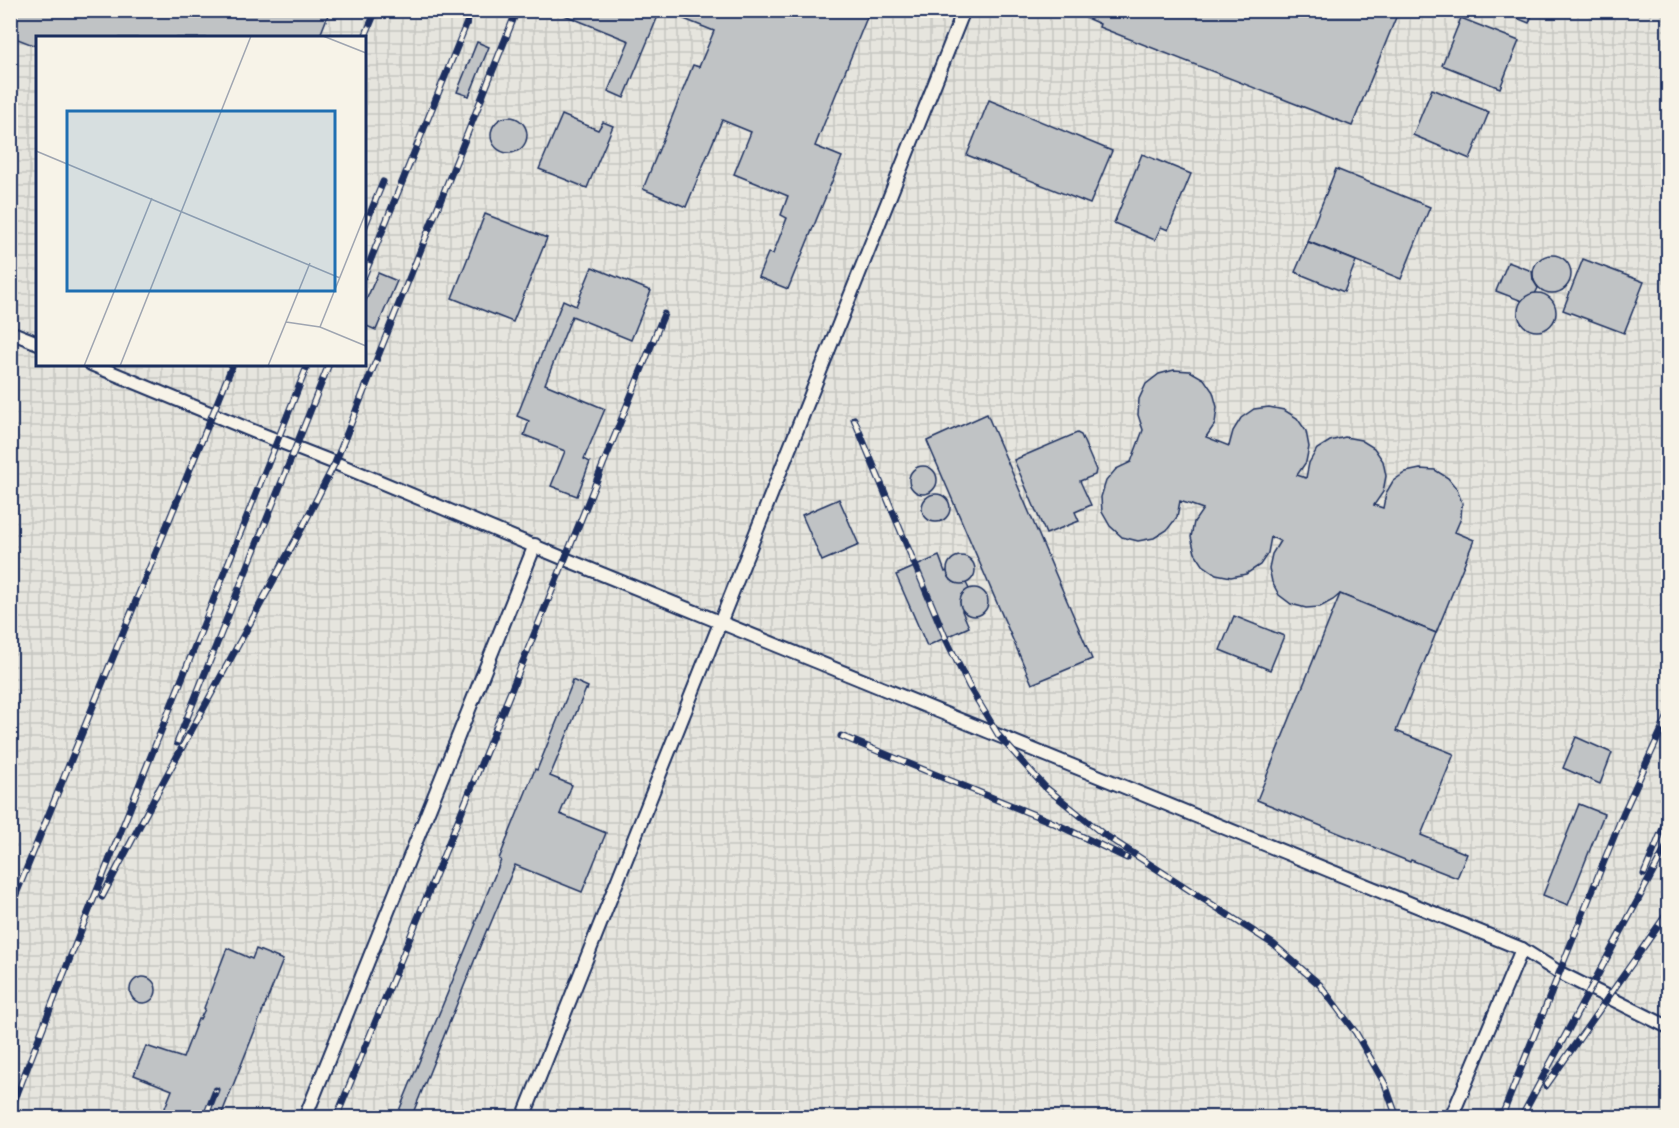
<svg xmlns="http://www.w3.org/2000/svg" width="1679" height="1128" font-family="Caveat,sans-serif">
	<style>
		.industrial { fill: url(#industrial-grid); fill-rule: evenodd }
		.building { fill: #c0c3c5; stroke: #1b2f5e; stroke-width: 1.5 }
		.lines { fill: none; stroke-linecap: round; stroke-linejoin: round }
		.lane-casing { stroke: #1b2f5e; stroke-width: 16 }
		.lane { stroke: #f7f3e8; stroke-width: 12 }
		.rail-casing { stroke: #1b2f5e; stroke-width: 7 }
		.rail { stroke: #f7f3e8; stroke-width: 4.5; stroke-dasharray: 14; stroke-linecap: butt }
		.inset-road { fill: none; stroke: #9fa5b1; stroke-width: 1.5 }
		.view { fill: #1f6fb2; fill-opacity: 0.15; stroke: #1f6fb2; stroke-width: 3 }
		.inset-edge { fill: none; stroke: #1b2f5e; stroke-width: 3 }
	</style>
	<defs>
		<pattern id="industrial-grid" width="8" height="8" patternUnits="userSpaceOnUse" patternTransform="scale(1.5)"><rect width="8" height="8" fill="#e6e5de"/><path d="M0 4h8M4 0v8" fill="none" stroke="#c5c5c1"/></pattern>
	</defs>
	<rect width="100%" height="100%" fill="#f7f3e8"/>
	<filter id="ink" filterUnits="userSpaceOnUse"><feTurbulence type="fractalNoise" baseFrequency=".0167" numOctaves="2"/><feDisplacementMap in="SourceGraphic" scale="12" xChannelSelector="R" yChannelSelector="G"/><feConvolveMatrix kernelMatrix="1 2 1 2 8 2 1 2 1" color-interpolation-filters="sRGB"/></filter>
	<g filter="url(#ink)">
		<path class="industrial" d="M10 11H1668V1117H11ZM38 38H364V364H38Z"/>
		<g class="building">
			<polygon points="10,10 330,10 319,38 38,38 38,47 10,36"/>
			<polygon points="552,10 644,10 658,16 624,98 608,91 629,41"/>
			<polygon points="681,10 870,10 815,146 842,157 788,289 758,277 768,253 773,254 787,218 781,215 788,196 734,174 751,132 722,120 686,207 643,189 693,65 699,67 714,31 679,17"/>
			<polygon points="1068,10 1399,10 1352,126 1099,27 1100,24"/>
			<polygon points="1497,10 1534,10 1529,23"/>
			<polygon points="1461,18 1519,41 1500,88 1442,65"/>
			<polygon points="477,42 489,47 469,96 457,92"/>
			<polygon points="1432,89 1489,112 1470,159 1413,135"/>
			<polygon points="989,100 1112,151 1090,204 967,155"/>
			<polygon points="562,115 598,130 603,122 613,126 587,188 539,169"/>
			<circle cx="509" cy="135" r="18"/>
			<polygon points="1142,154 1191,174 1168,230 1161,227 1155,240 1114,223"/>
			<polygon points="1336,169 1430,207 1401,279 1307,241"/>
			<polygon points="485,214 547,238 513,322 452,298"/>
			<polygon points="1308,242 1356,261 1344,292 1295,272"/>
			<circle cx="1552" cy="274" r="19"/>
			<polygon points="1583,259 1644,282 1624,333 1563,310"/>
			<polygon points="1508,262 1532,271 1533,280 1538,288 1535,294 1526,297 1522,301 1496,291"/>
			<polygon points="592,267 651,291 631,340 572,316 545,384 605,409 584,459 590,462 577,496 551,486 565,451 524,435 529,421 517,416 563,300 576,306"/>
			<polygon points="378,273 397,281 376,330 364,325 364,305"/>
			<circle cx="1537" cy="312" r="19"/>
			<polygon points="1174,370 1190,371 1204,379 1213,392 1217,407 1215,424 1206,437 1229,446 1233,431 1241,418 1254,409 1269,407 1284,410 1297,418 1306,431 1309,447 1306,462 1297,475 1306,478 1309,463 1317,449 1330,441 1345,437 1361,440 1374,448 1383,461 1386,476 1383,492 1374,505 1383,508 1386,493 1393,481 1406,472 1420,469 1435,470 1448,478 1457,489 1462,503 1461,518 1455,532 1474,540 1436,633 1340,594 1333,600 1320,607 1306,608 1291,604 1279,595 1272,582 1269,568 1272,554 1280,541 1271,537 1268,553 1260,565 1246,574 1231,577 1216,574 1203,565 1195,553 1191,537 1194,522 1203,509 1180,501 1177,517 1167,530 1154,538 1138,541 1122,537 1110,526 1102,512 1101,497 1106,481 1116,469 1131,462 1143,430 1138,415 1139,399 1146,384 1159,374"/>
			<polygon points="987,414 1092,659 1032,684 927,441"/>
			<polygon points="1077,433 1081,435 1096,470 1095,475 1080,481 1091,505 1075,512 1079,521 1046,534 1014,460"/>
			<circle cx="923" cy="480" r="14"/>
			<circle cx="936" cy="508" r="14"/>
			<polygon points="839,499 859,545 822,561 802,515"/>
			<polygon points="939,556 945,572 947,571 951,580 956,583 966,583 969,589 964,593 960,602 964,611 962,611 969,627 927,646 896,575"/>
			<circle cx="961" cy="570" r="14"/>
			<circle cx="974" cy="602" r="14"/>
			<polygon points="1340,594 1436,633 1396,731 1454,754 1421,835 1467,854 1457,878 1411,860 1410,862 1257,800"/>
			<polygon points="1234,616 1284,636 1270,670 1220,650"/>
			<polygon points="572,680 588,687 587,690 586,689 550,776 572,785 560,814 606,833 582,892 515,865 488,930 487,929 411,1118 396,1118 476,924 475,923 501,860 499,859 535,769 537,770 572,684 571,683"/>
			<polygon points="1576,737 1612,753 1600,784 1563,768"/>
			<polygon points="1579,804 1604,814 1568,905 1543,895"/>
			<polygon points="227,948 252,959 256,949 283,960 220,1118 161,1118 172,1090 134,1075 146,1046 183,1058 198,1019 200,1019 205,1009 204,1008"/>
			<circle cx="143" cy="990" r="13"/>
		</g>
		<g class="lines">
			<g class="lane-casing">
				<g id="lane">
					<polyline points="10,332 38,343"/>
					<polyline points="91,364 253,431 335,463 565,559 1522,949 1560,973 1668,1027"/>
					<polyline points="305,1118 535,545"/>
					<polyline points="523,1118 964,10"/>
					<polyline points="1451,1118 1522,949"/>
				</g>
			</g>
			<use href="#lane" class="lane"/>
			<g class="rail-casing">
				<g id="rail">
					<polyline points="364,39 376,10"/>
					<polyline points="364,228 383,182"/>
					<polyline points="364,276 472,10"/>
					<polyline points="854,419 946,639 969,686 999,736 1045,787 1103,834 1273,944 1320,985 1356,1033 1385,1084 1397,1118"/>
					<polyline points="841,736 1054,823 1127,858"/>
					<polyline points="177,743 329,364"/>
					<polyline points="155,797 302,528 335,463 517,10"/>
					<polyline points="1644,874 1668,816"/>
					<polyline points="102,897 158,791"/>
					<polyline points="10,909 233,364"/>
					<polyline points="1546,1086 1668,912"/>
					<polyline points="10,1112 70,958 308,364"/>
					<polyline points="205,1118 216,1090"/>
					<polyline points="336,1118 565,559 664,314"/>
					<polyline points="1501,1118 1623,814 1668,716"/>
					<polyline points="1521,1118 1668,844"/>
				</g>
			</g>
			<use href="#rail" class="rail"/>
		</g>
	</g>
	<g transform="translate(36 36)">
		<rect width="330" height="330" fill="#f7f3e8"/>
		<path class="inset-road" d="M287 0 330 17M0 115 304 242M250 286 284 291 330 310M284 291 330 176M48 330 116 162M84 330 215 0M232 330 274 227"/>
		<path class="view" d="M31 75H299V255H31Z"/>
		<rect width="330" height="330" class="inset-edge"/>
	</g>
	<rect width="1679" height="1128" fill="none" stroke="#f7f3e8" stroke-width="36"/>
	<rect x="18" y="18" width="1643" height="1092" fill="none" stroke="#1b2f5e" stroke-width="2" filter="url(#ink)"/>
</svg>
